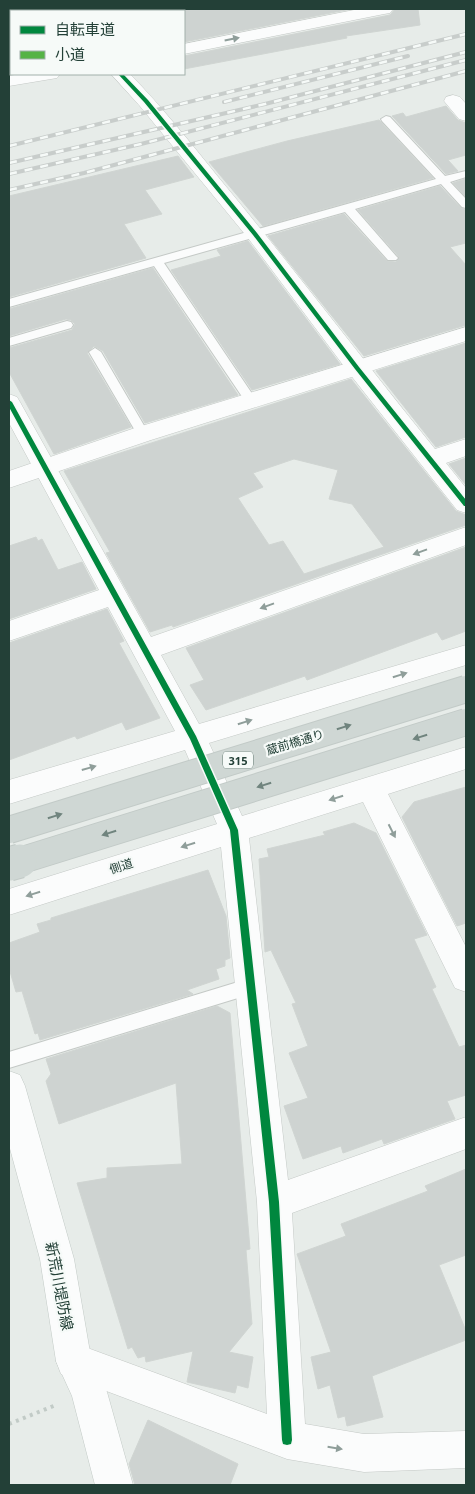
<svg xmlns="http://www.w3.org/2000/svg" width="475" height="1494" font-family="'Noto Sans','Noto Sans JP',sans-serif">
<style>
.building{fill:#ced3d1;stroke:#d0d5d2;fill-rule:evenodd}
.lines{fill:none;stroke-linecap:round;stroke-linejoin:round}
.service-casing{stroke:#c4c9c6;stroke-width:2}
.minor-casing{stroke:#c4c9c6;stroke-width:1}
.tertiary-casing{stroke:#c4c9c6;stroke-width:1}
.secondary-casing{stroke:#c2cac6;stroke-width:1}
.path{stroke:#c2cbc7;stroke-width:4;stroke-dasharray:3 4.5;stroke-linecap:butt}
.service{fill:#fbfcfc;fill-rule:evenodd}
.minor{fill:#fbfcfc;fill-rule:evenodd}
.tertiary{fill:#fbfcfc;fill-rule:evenodd}
.secondary{fill:#fbfcfc;fill-rule:evenodd}
.rail-casing{stroke:#c8cdcb;stroke-width:4}
.rail{stroke:#f6faf8;stroke-width:2.5;stroke-dasharray:8;stroke-linecap:butt}
.primary-bridge-far1-casing{stroke:#c2cac7;stroke-width:28;stroke-linecap:butt}
.primary-bridge-casing{stroke:#c2cac7;stroke-width:35;stroke-linecap:butt}
.primary-bridge-far1{stroke:#cfd7d4;stroke-width:26}
.primary-bridge{stroke:#cfd7d4;stroke-width:33}
.quiet{stroke:#55b346;stroke-width:4.5;stroke-dasharray:9 4.5;stroke-linecap:butt}
.cycleway-casing{stroke:#f6faf8;stroke-width:3}
.cycleway{fill:#00873e;fill-rule:evenodd}
.oneway{fill:#8f9e9a}
.oneway2{fill:#70847e}
.labels{text-anchor:middle;dominant-baseline:central;stroke-width:4.5;stroke-linejoin:round;paint-order:stroke}
.shield{fill:#f6faf8;stroke:#627871;stroke-width:1}
.shield-label{font-size:11px;font-weight:bold;fill:#234037}
.street-label{font-size:12px;fill:#234037;stroke:#f6faf8}
.near-street-label{font-size:15px;fill:#234037;stroke:#f6faf8}
</style>
<rect width="100%" height="100%" fill="#e7ece9"/>
<path class="building" d="M184,9H351L184,42Z
M395,9H418L420,25L346,36L347,38L184,69V56L390,15Z
M446,106L458,120L466,123V155L448,160L458,171L446,174L392,116L403,113L406,117Z
M379,120L433,178L263,226L209,162L287,141Z
M178,156L194,177L145,190L162,214L124,224L146,258L9,297V196Z
M465,179L466,180V197L453,183Z
M440,186L461,208L466,210V243L450,247L466,265V325L364,356L268,236L344,214L387,261L396,262L399,257L358,210Z
M248,241L340,364L252,390L171,270L221,256L217,250Z
M153,268L238,395L145,423L103,351L94,346L87,353L131,427L54,454L9,372V348L72,330L75,324L71,320L66,319L9,336V309Z
M466,343V437L436,447L376,371Z
M351,379L456,511L466,515V525L173,627L172,625L150,632L106,553L110,552L64,471ZM294,459L338,470L329,499L352,504L384,547L304,574L283,541L269,545L238,498L263,487L253,473Z
M466,458V485L449,464Z
M36,537L38,541L42,539L58,570L82,562L96,589L9,619V546Z
M466,547V631L442,640L437,632L307,680L305,676L206,710L190,685L204,680L186,648Z
M107,609L124,641L119,643L160,718L126,730L122,722L77,739L75,736L9,760V643Z
M466,787V923L457,926L402,817L414,802Z
M354,823L376,833L427,935L414,939L436,987L432,989L459,1047L466,1045V1095L447,1101L455,1119L384,1144L382,1139L343,1153L341,1146L303,1159L284,1106L308,1098L289,1053L308,1046L292,1004L296,1003L271,950L265,952L259,859L269,857L267,849L325,835L323,832Z
M208,870L226,916L230,958L225,960V966L216,969L219,979L187,990L193,994L40,1040L38,1033L35,1034L22,991L16,992L9,968V943L40,932L37,924L51,920V918Z
M217,1006L230,1013L250,1249L246,1250L252,1324L229,1352L253,1357L248,1388L237,1385L235,1393L187,1382L193,1351L146,1362L145,1356L138,1358L132,1347L128,1349L77,1183L107,1178V1168L182,1164L176,1083L59,1124L46,1081L51,1074L46,1059Z
M466,1169V1255L439,1265L466,1331V1340L372,1376L383,1417L347,1426L345,1416L338,1418L330,1385L318,1389L311,1357L331,1352L297,1254L346,1236L341,1224L428,1191L425,1186Z
M148,1420L238,1464L230,1485H135L129,1464Z"/>
<g class="lines">
<defs>
<path id="service" d="M386,116L390,117L445,176L466,171V177L450,182L466,199V208L462,207L441,184L355,209L396,256L398,258L396,260H388L345,212L164,263L255,398L257,401L255,404H247L154,266L9,307V299L436,179L382,121L381,119Z
M67,321L71,322L73,325L71,328L9,346V338Z
M95,348L101,352L149,434L147,437H139L137,434L89,352Z
M251,978L257,981L259,986L257,991L251,994L9,1068V1052Z"/>
<path id="minor" d="M9,9H23L25,11H11V15L9,14Z
M103,9H124L122,11H101Z
M359,9H393L390,13L384,14L184,54V44Z
M20,74H60L57,78L9,86V76Z
M111,74H130C162,107 190,142 219,178C293,267 362,359 435,449L466,439V456L446,463L466,488V513L457,510L349,373L248,238L139,105Z
M453,95L460,97L466,104V121L459,119L444,101L446,97Z
M9,394L17,397L20,402L151,637L466,527V545L161,655L199,724L466,645V665L209,743L242,816L466,747V769L388,794L466,947V992L455,988L363,802L249,838L288,1180L466,1117V1149L292,1213L305,1424L364,1434L466,1431V1468L364,1472L287,1459L61,1374L56,1361L61,1348L74,1343L267,1414L257,1202L221,847L9,915V889L217,824L185,750L9,804V780L175,731L108,607L9,641V621L99,590L9,423Z"/>
<path id="tertiary" d="M466,327V341L151,440L9,488V471L135,428Z"/>
<path id="secondary" d="M9,1071L20,1075L25,1086L74,1259L91,1358L107,1392L133,1485H95L72,1396L56,1361L40,1259L9,1145Z"/>
</defs>
<use href="#service" class="service-casing"/>
<use href="#minor" class="minor-casing"/>
<use href="#tertiary" class="tertiary-casing"/>
<use href="#secondary" class="secondary-casing"/>
<path class="path" d="M9,1424L56,1405"/>
<use href="#service" class="service"/>
<use href="#minor" class="minor"/>
<use href="#tertiary" class="tertiary"/>
<use href="#secondary" class="secondary"/>
<defs>
<path id="rail" d="M224,102L408,56
M9,146L466,34
M9,163L265,104L466,52
M9,174L141,144L466,60
M9,190L84,173L466,71"/>
</defs>
<use href="#rail" class="rail-casing"/>
<use href="#rail" class="rail"/>
<defs>
<path id="primary-bridge-far1" d="M9,830L466,689
M16,862L466,722"/>
<path id="primary-bridge" d="M9,864L20,861"/>
</defs>
<use href="#primary-bridge-far1" class="primary-bridge-far1-casing"/>
<use href="#primary-bridge" class="primary-bridge-casing"/>
<use href="#primary-bridge-far1" class="primary-bridge-far1"/>
<use href="#primary-bridge" class="primary-bridge"/>
<path class="quiet" d="M17,11L22,9"/>
<defs>
<path id="cycleway" d="M118,74H123L148,100L257,233L359,367L466,500V506H464L355,369L253,235L144,102Z
M9,400L12,402L196,736L238,830L279,1202L292,1440L291,1444L287,1445L283,1444L282,1440L269,1202L230,830L190,739L9,407Z"/>
</defs>
<use href="#cycleway" class="cycleway-casing"/>
<use href="#cycleway" class="cycleway"/>
</g>
<defs><path id="oneway-solid" d="M-6-.8H1V-3.2L6.5 0L1 3.2V.8H-6Z" transform="scale(1.25)"/></defs>
<g class="oneway">
<use href="#oneway-solid" transform="translate(232 39) rotate(-11)"/>
<use href="#oneway-solid" transform="translate(420 552) rotate(160)"/>
<use href="#oneway-solid" transform="translate(267 606) rotate(160)"/>
<use href="#oneway-solid" transform="translate(400 675) rotate(-17)"/>
<use href="#oneway-solid" transform="translate(245 722) rotate(-17)"/>
<use href="#oneway-solid" transform="translate(89 768) rotate(-16)"/>
<use href="#oneway-solid" transform="translate(336 798) rotate(162)"/>
<use href="#oneway-solid" transform="translate(392 831) rotate(63)"/>
<use href="#oneway-solid" transform="translate(188 845) rotate(162)"/>
<use href="#oneway-solid" transform="translate(33 894) rotate(162)"/>
<use href="#oneway-solid" transform="translate(335 1448) rotate(9)"/>
</g>
<g class="oneway2">
<use href="#oneway-solid" transform="translate(344 727) rotate(-17)"/>
<use href="#oneway-solid" transform="translate(420 737) rotate(163)"/>
<use href="#oneway-solid" transform="translate(264 785) rotate(163)"/>
<use href="#oneway-solid" transform="translate(55 816) rotate(-17)"/>
<use href="#oneway-solid" transform="translate(109 833) rotate(163)"/>
</g>
<g class="labels">
<rect class="shield" x="223" y="751.5" width="30" height="17" rx="4"/>
<g class="shield-label">
<text x="238" y="760">315</text>
</g>
<g class="street-label">
<text transform="translate(295 742) rotate(-17)">蔵前橋通り</text>
<text transform="translate(121 866) rotate(-18)">側道</text>
</g>
<g class="near-street-label">
<text transform="translate(60 1286) rotate(79)">新荒川堤防線</text>
</g>
</g>
<rect width="475" height="1494" fill="none" stroke="#234037" stroke-width="20"/>
<rect x="10" y="10" width="175" height="65" fill="#f6faf8" stroke="#a2b0ab"/>
<rect x="20" y="26" width="25" height="8" fill="#00873e" stroke="#a2b0ab"/>
<text x="55" y="35" font-size="15" fill="#234037">自転車道</text>
<rect x="20" y="51" width="25" height="8" fill="#55b346" stroke="#a2b0ab"/>
<text x="55" y="60" font-size="15" fill="#234037">小道</text>
</svg>
